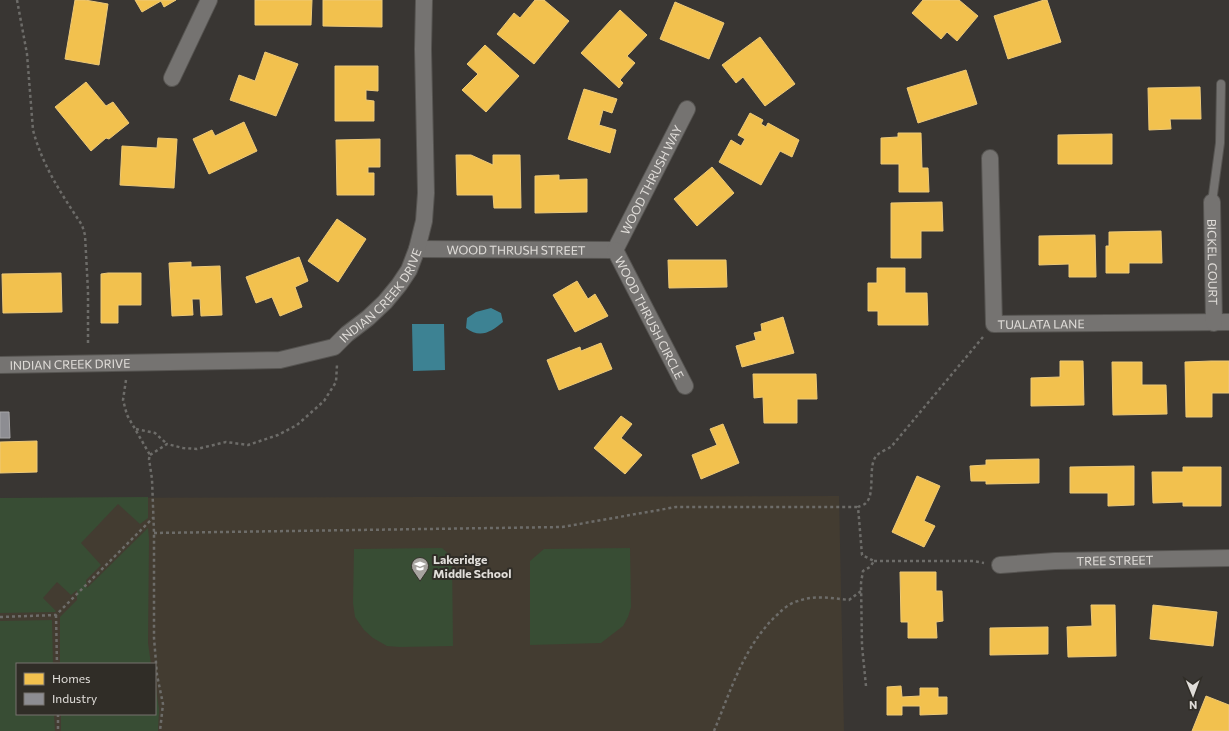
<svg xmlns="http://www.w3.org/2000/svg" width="1229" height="731" font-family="Commissioner,sans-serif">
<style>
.built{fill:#433c31;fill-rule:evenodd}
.green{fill:#384d34}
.water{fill:#3d8293}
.homes{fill:#f2c14e;stroke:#edc978}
.industry{fill:#8d8d92;stroke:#a6a5a7}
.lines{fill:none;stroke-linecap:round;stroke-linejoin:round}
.lane-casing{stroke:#565451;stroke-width:10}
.street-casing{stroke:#565451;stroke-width:18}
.path{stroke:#6d6c69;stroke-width:2.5;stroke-dasharray:3 3;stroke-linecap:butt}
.lane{stroke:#757371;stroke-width:8}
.street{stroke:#757371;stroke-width:16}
.labels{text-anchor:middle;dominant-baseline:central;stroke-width:4;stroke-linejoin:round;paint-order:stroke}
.street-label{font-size:12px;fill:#e0ddd9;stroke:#302d27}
.poi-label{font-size:12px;font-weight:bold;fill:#e0ddd9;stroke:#302d27;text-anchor:start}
</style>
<rect width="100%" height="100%" fill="#393633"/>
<path class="built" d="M839,496L844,731H0V498ZM17,664H155V714H17Z"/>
<path class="green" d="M148,497V518L140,524L118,504L81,543L101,565L86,580L87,588L148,528L149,539L148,643L151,664H60V617L77,600V590L71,595L57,582L43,598L56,611L55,612L0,613V498Z
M442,548L452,557L453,646L400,647L387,646L373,638L364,630L355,617L353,603L354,549Z
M630,548L631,607L628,617L623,626L601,643L530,645V561L544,549Z
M52,620L53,664H17V714H54L55,731H0V621Z
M155,682L159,709L158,731H61V714H155Z"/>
<path class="water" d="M491,308L501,313L503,322C491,332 480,339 466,328L467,318L476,312Z
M412,324H444L445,370L413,371Z"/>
<path class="homes" d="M75,0H85L108,4L99,65L65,59Z
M135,0H176L164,7L161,1L142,12Z
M255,0H312L311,25H255Z
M323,0H382V27L323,26Z
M535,0H544L569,21L534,64L497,34L514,13L520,18Z
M923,0H959L978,16L957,41L947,32L941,39L912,13Z
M1044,0H1047L1061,42L1008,59L994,16Z
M675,2L724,23L709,59L660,39Z
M620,10L647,35L627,56L635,63L620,80L623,83L619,88L581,53Z
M760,37L795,84L765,106L743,77L736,83L722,65Z
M485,45L519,76L486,112L462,90L478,74L467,64Z
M265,52L298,64L276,116L230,100L239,75L255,81Z
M335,66H378V91L366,90V100L374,101V121H335Z
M966,70L977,104L918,123L907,88Z
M86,82L106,106L113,102L129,123L109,139L106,138L91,151L55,107Z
M1200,87L1201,119H1170L1171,129L1149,130L1148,88Z
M584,89L617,99L612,113L603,110L599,125L616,130L610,153L568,139Z
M750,113L763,120L761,124L766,127L768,123L799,140L792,157L780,151L761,185L719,162L731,140L741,146L745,139L738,135Z
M244,122L257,151L209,174L193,139L212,130L215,136Z
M898,133H921L922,168H928L929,192H899V164H881V138L898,137Z
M1112,134V164H1058V135Z
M158,138L177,139L174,188L120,185L122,146L157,148Z
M380,139V167H368V173H374V195H337L336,140Z
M456,155H471L493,165V155H520L521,208H494L493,195H457Z
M712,167L734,193L697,226L674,199Z
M559,175V180L587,179V212L535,213V176Z
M942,202L943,231H921V258H891V203Z
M337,219L366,239L338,282L308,261Z
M1161,231L1162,263H1129V273H1106V246H1109V232Z
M1095,235L1096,277H1069V264L1039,265V236Z
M299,257L308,281L295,287L302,307L280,316L272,297L256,303L246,277Z
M668,260H726L727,287L669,288Z
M191,262V267L220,266L222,315L201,316L200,299H192L193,315L172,316L169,263Z
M877,268H905V293H927L928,325H878V311H868V283H877Z
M61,273L62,312L3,313L2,274Z
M108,273H141V305H118V323H101V274Z
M577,281L588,299L595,294L608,316L575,332L553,295Z
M783,317L794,353L742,367L736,346L756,340L754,333L762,331L761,324Z
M601,343L612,369L559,390L547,360L580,347L581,351Z
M1060,361H1083L1084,405L1031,406V378L1060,377Z
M1211,361H1229V393H1212V417H1186L1185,362Z
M1112,362H1142V385H1166L1167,414L1113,415Z
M753,374H816L817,399H797V423H764L763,397L754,398Z
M621,416L632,424L621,438L642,455L625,474L594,448Z
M723,424L739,463L701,479L692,455L717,445L710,429Z
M37,441V472L0,473V442Z
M1039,459V483L986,484V481H971L970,466L986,465V460Z
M1134,466V505L1108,506V493H1070V467Z
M1183,467H1221V506H1183V502L1153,503L1152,472H1183Z
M917,476L940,486L924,521L935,526L924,547L892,532Z
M900,572H936V591H942L943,621L936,622L937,638H908V622H901Z
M1091,605H1115L1116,656L1068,657L1067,627L1092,626Z
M1153,605L1217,612L1213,646L1150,639Z
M1048,627V654L990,655V628Z
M901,686L902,697L920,696V688H938V697H947V714L920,715V706H902V715H887V687Z
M1206,696L1229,705V731H1192Z"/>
<path class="industry" d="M0,412H9L10,438H0Z"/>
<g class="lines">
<defs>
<path id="lane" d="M1212,202L1220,143L1221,84"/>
<g id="street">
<path d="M172,78L209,0"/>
<path id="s1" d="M990,158L994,324L1229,322"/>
<path id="s2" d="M1212,202L1214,323"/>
<path id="s3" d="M417,249L615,250"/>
<path id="s4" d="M615,250L687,109"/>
<path id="s5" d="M615,250L685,386"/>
<path id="s6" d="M0,365L280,360L334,347L347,334L368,318L385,302L399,285L409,270L417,249L424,221L426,193L423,49L424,0"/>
<path id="s7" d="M1000,565L1055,561L1229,558"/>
</g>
</defs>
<use href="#lane" class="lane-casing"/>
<use href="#street" class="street-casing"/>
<path class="path" d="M17,0L27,54L33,130C42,165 62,195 82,225L85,235L88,291V345
M126,380L123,400L127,415L150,455L149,459L152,479L154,533V638L157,675L163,704L160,731
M136,429L155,433L167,444
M150,455L167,444L183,448L197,449L226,442L248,445L278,435L297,425L324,401L336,382L337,365
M154,533L562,527L676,507H858
M874,561H973L984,563
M56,615L57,664
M0,617L56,615L153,518
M866,686L862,646L861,583L863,571L870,567L874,561L862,555L858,507C860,506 864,505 866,503C876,493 867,465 877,455C881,452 887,449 891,447L983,337
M58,714V731
M714,731C731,690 744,645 778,614C783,609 790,603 798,601C814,595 832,598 849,600L861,591"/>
<use href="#lane" class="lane"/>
<use href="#street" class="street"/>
</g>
<defs>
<symbol id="school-pin" viewBox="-11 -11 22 30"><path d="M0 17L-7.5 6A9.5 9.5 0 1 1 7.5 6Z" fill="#a6a39f" stroke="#302d27"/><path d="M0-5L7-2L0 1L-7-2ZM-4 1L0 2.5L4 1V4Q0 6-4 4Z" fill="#fff"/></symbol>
</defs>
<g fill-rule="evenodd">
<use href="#school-pin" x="410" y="556" width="20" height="27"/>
</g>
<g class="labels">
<g class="street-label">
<text stroke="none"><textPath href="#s4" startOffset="79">WOOD THRUSH WAY</textPath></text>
<text stroke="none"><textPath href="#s3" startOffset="99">WOOD THRUSH STREET</textPath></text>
<text stroke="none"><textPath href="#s2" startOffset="60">BICKEL COURT</textPath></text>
<text stroke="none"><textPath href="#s6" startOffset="406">INDIAN CREEK DRIVE</textPath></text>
<text stroke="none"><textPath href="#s5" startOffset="76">WOOD THRUSH CIRCLE</textPath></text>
<text stroke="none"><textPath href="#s1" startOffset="213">TUALATA LANE</textPath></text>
<text stroke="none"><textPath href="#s6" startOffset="70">INDIAN CREEK DRIVE</textPath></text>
<text stroke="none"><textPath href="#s7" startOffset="115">TREE STREET</textPath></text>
</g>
<g class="poi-label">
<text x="433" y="559">Lakeridge<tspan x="433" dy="14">Middle School</tspan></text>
</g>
</g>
<rect x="16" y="663" width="140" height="52" fill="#302d27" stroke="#76736e"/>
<rect x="24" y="673" width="20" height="12" fill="#f2c14e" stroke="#76736e"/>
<text x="52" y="683" font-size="12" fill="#e0ddd9">Homes</text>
<rect x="24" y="693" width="20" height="12" fill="#8d8d92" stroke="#76736e"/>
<text x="52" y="703" font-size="12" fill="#e0ddd9">Industry</text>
<g transform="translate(1193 695) rotate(179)" stroke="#302d27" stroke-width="3" paint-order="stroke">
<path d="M0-3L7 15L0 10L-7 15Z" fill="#e0ddd9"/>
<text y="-6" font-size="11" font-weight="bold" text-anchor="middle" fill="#e0ddd9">N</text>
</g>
</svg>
